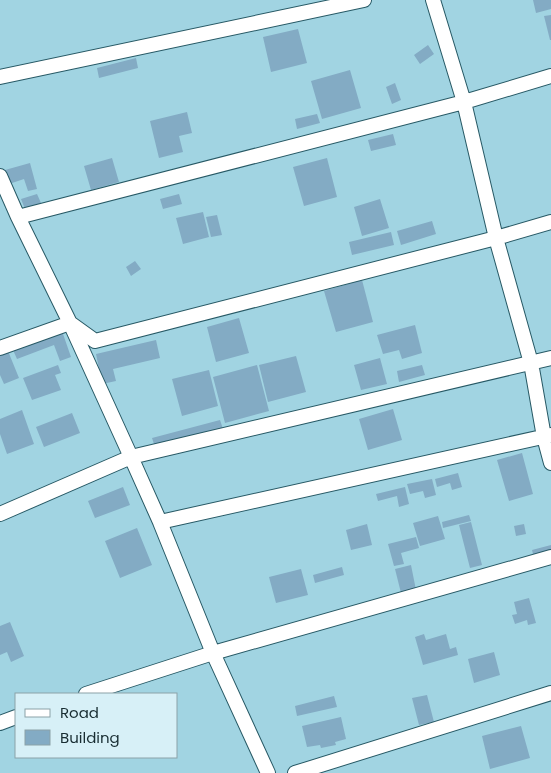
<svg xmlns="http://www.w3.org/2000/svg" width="551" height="773" font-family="Poppins,sans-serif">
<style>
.building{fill:#83abc4}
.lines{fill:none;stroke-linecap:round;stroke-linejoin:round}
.minor-casing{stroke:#275965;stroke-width:16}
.minor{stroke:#fff;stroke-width:14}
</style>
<rect width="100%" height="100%" fill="#a1d4e2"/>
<path class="building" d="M533,0H551V9L536,13Z
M551,15V40H550L544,16Z
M298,29L307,63L271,72L263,37Z
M428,45L434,54L420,64L414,55Z
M136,58L138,68L99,78L97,68Z
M350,70L361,108L322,119L311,81Z
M395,83L401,100L392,104L386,87Z
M187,112L192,133L179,136L183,152L159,158L150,121Z
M317,114L320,123L297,129L295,119Z
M393,134L396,145L371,151L368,140Z
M112,158L119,182L91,190L84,166Z
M327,158L337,197L304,206L293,167Z
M30,163L37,189L28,191L24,179L9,184L5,170Z
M37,194L41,203L25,209L21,199Z
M179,194L182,204L163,209L160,199Z
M380,199L389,228L362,236L354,207Z
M203,212L209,237L183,244L176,218Z
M217,215L222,235L211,237L206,217Z
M432,221L436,234L401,245L397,231Z
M391,232L394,245L352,255L349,242Z
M135,261L141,269L131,276L126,267Z
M362,280L373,322L336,332L324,291Z
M239,318L249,353L216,362L207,327Z
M415,325L422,353L402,359L399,350L383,354L377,335Z
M62,331L71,357L60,361L54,345L17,359L13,350Z
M156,340L160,358L113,369L116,381L102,384L96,354Z
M8,351L19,378L4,384L0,375V354Z
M296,356L306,392L268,402L259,365Z
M380,358L387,384L361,390L354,365Z
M58,365L61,373L55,375L61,390L32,400L23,378Z
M257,365L269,411L225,423L213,377Z
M422,365L425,375L399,382L397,371Z
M209,370L218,406L182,416L172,379Z
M393,409L402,440L368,450L359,419Z
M22,410L34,444L7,454L0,434V419Z
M72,413L80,433L44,447L36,427Z
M220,420L223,429L155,447L152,438Z
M522,453L533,494L509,501L497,460Z
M458,473L462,487L452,490L450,483L437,487L435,479Z
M432,479L436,495L425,498L423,491L410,494L407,484Z
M123,487L130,505L95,518L88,501Z
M405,487L409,504L399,507L397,496L378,501L376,494Z
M469,515L471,521L443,528L442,522Z
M438,516L445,539L420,546L413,523Z
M471,522L482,565L470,568L459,525Z
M367,524L372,545L351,550L346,530Z
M524,524L526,534L516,536L514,526Z
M137,528L152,565L120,578L105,541Z
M416,537L419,548L401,553L404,564L394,566L388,544Z
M551,545V554L534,558L532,550Z
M411,565L416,590L401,593L395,569Z
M342,567L344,575L315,583L313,575Z
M301,569L308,595L276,603L269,577Z
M529,598L536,623L528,625L527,620L515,624L512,615L517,614L514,602Z
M10,622L24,656L11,662L7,652L0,655V626Z
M424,634L426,640L446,634L450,649L456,647L458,655L423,665L415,637Z
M494,652L500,675L474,683L468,659Z
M427,695L434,722L419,725L412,698Z
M334,696L337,707L297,716L295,706Z
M341,717L346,739L335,742L336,745L321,748L320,745L307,747L302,726Z
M521,726L530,758L490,769L482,736Z"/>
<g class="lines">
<defs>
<path id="minor" d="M433,0L464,102L496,238L531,363L544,437L551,463
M0,77L364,0
M0,176L18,217L70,323L131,457L160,522L213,653L268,773
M18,217L464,102L551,76
M0,348L70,323L95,341L496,238L551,222
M0,514L131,457L551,358
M160,522L551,435
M86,694L213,653L551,557
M0,723L16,717
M295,773L551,693"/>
</defs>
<use href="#minor" class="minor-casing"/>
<use href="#minor" class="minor"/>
</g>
<rect x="15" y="693" width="162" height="65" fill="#d7f0f7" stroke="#8ba2a8"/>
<rect x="25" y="709" width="25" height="8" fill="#ffffff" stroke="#8ba2a8"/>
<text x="60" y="718" font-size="15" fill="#182d32">Road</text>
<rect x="25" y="730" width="25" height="15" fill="#83abc4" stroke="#8ba2a8"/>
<text x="60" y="743" font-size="15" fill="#182d32">Building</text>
</svg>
